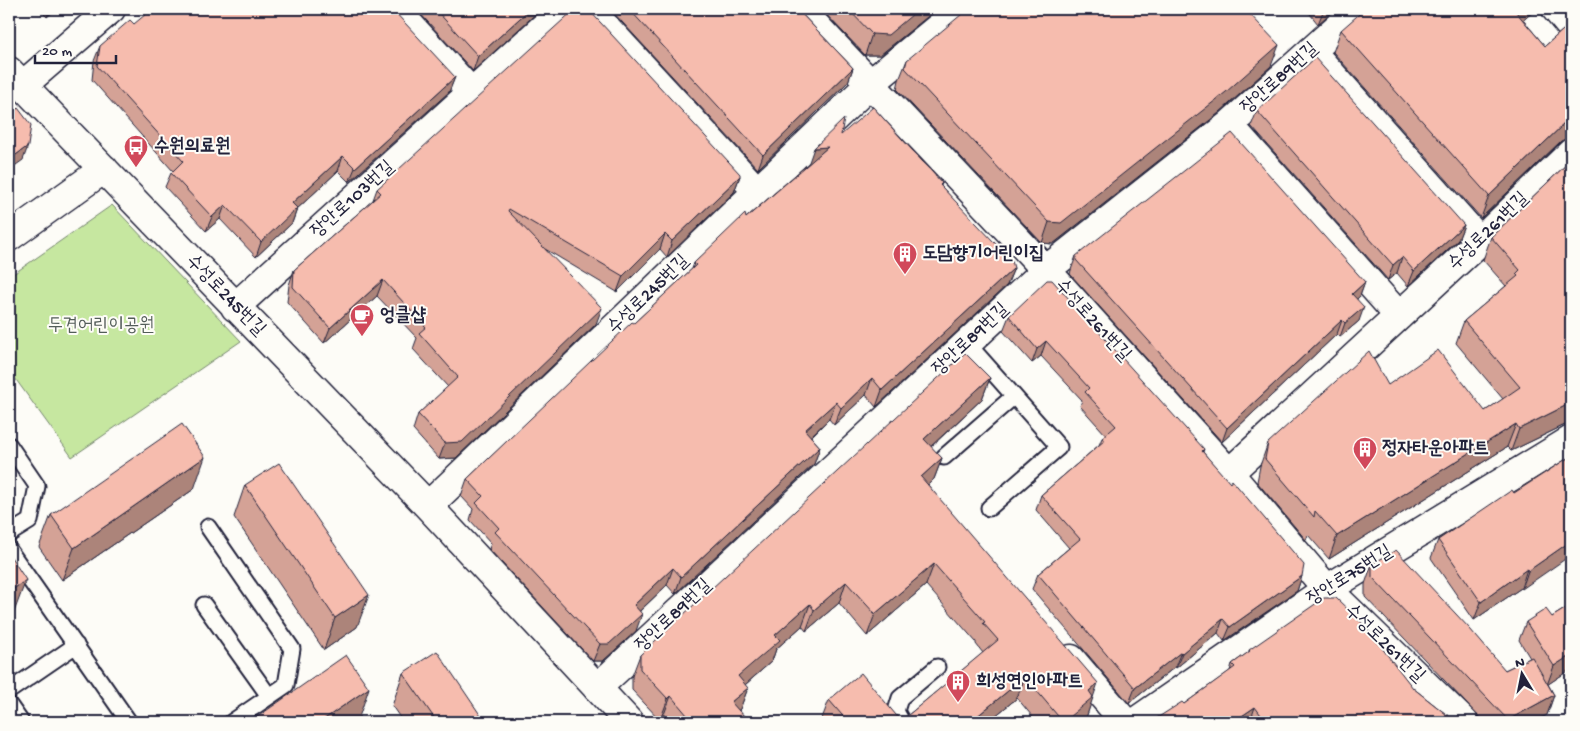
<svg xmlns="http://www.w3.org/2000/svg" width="1580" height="731" font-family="'Gochi Hand','Poor Story',sans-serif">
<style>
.green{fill:#c6e7a0;stroke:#74846e}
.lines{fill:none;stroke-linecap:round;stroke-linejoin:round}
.service-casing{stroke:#22223b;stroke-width:19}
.minor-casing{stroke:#22223b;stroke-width:31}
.service{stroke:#fdfcf7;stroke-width:15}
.minor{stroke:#fdfcf7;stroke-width:28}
.wall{fill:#d4a296;stroke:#22223b}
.shaded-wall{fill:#ac847a;stroke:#22223b}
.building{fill:#f6bcae;stroke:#22223b}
.labels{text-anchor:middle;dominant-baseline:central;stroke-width:4;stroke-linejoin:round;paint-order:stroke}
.street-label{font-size:19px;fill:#22223b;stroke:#fdfcf7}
.poi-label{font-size:19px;font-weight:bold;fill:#22223b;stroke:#fdfcf7;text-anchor:start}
.park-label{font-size:19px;fill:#535d59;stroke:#fdfcf7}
</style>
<rect width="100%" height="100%" fill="#fdfcf7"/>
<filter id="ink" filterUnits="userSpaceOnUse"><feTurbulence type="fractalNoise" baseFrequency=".02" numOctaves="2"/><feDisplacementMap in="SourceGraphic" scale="10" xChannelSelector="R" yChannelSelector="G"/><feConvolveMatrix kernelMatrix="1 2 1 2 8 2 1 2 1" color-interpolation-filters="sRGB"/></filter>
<g filter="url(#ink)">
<path class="green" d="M112,205L241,341L72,457L9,370V277Z"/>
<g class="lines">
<defs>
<path id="service" d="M967,343L1059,447L989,508
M9,445L37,486L30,521L9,534
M944,457L1014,396
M208,527L292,649L286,685L232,722
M9,550L129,722
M204,605L269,696
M9,691L76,645
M9,705L21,722
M902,722L896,711L900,698L937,667"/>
<path id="minor" d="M395,9L471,92
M589,9L757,191
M800,9L1046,270L1229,473L1327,589L1464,722
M1556,9L1571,27
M1311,51L1480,241
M9,71L428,506L629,722
M23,85L111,9
M1229,125L1399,316
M9,237L104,169
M235,307L564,9
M1229,473L1480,241L1571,153
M428,506L870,84L961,9
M1071,659L1125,722
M597,688L1046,270L1229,125L1358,9
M1135,722L1327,589L1571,440"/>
</defs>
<use href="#service" class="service-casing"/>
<use href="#minor" class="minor-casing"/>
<use href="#service" class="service"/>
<use href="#minor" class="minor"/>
</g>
<path class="wall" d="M39,9H56L47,17Z
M416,9H541L473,71Z
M610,9H797L853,68L848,82L758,169Z
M821,9H937L880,55H865Z
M1306,9H1335L1318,24Z
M1536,9L1523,20L1545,46L1571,23V138H1568L1561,141L1481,218L1333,52L1341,30Z
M134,24L455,77L449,92L349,182L338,171L297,209L292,223L256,257L220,219L206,231L165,187L171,173L173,171L92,80L94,61L100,46Z
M907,60L1271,66L1219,113L1053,244L1042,243L897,89L899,80Z
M1257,111L1464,225L1458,240L1408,286L1397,273L1388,280L1251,126Z
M841,135L942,183L941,186L1014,268L1007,285L876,407L866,395L834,425L829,419L811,437L820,447L814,464L675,594L667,585L640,611L636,631L603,661H593L489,549L491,543L470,520L473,509L461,496L467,479L692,269L694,263Z
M1571,160V422L1511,451L1507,447L1329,559L1308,535L1306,540L1257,482L1260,466L1268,443L1388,385L1485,411L1503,399L1456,343L1464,321L1506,286L1483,260L1491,237Z
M740,176L734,192L667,257L660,249L617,292L545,249L596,324L456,458L439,459L413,430L418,414L448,387L413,349L417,338L377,296L324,343L287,302L289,285L294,270L373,200L377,189Z
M1076,256L1365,282L1360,296L1357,299L1359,321L1340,337L1337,334L1222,442L1070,274L1071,270Z
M1009,316L1204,449L1203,452L1302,576L1297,591L1224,641L1218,633L1176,668L1175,667L1129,703L1032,589L1038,574L1069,548L1036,510L1041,495L1099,445L1102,438L1106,435L1080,406L1082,400L1041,356L1032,363L1003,331Z
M990,378L982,399L931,447L942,458L934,479L928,485L1093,696L1086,718L1081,722H1037L1017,698L988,722H822L821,721L829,700L901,721L983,653L976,644V642L926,585L867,636L839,603L806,631L802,626L776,649L772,661L745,685L748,688L740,709L739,710L749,722H667L663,717L660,720L632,690V676L640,655Z
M1571,456L1522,589L1521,588L1474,620L1431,558L1438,540Z
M245,485L357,627L324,650L234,517Z
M194,489L62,580L39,547L51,515Z
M1372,564L1505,670L1530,658L1519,640L1526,622L1552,617L1571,605V669L1548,684L1554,695L1547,715L1533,722H1484L1365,597V584Z
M1249,650L1413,688L1456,722H1155L1157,718L1184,704L1230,671L1232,664L1249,652Z
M403,673L485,722H403L392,706Z"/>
<path class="shaded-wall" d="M50,9H56L47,17Z
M530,9H541L473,71L478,56Z
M919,9H937L880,55H865L872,34Z
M1324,9H1335L1318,24Z
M1519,9H1536L1508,34L1516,12Z
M1279,45L1271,66L1219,113L1053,244L1042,243L1049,222Z
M853,68L848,82L758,169L763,155Z
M455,77L449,92L349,182L355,168Z
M1571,117V138H1568L1561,141L1481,218L1489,196L1569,119Z
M28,146L23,160L9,170V160Z
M828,147L808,165L814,148Z
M343,156L338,171L297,209L292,223L256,257L261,242L292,203Z
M740,176L734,192L667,257L672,241Z
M225,205L220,219L206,231L212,217Z
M1464,225L1458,240L1408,286L1414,271Z
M665,234L660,249L617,292L623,276Z
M1402,257L1397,273L1388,280L1393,265Z
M1014,268L1007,285L876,407L882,390Z
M383,280L377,296L324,343L330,328Z
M1365,282L1360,296L1347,308L1352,294Z
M1364,307L1359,321L1340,337L1345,323Z
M602,308L596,324L456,458L439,459L445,443Z
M1342,320L1337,334L1222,442L1227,428Z
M1046,341L1041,356L1032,363L1037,349Z
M872,378L866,395L834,425L841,408Z
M990,378L982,399L916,460L924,439Z
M836,402L829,419L799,447L805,430Z
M1571,403V422L1511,451L1519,429Z
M1516,424L1507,447L1329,559L1337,536Z
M820,447L814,464L675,594L681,577Z
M205,457L194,489L62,580L74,548Z
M942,458L934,479L913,499L921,477Z
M12,477L9,488V480Z
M1571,541V555L1522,589L1528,571Z
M934,564L926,585L867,636L875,614Z
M673,568L667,585L628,622L634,605Z
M1527,569L1521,588L1474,620L1481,602Z
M1302,576L1297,591L1224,641L1230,627Z
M26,580L14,612L9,616V592Z
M846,582L839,603L806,631L814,610Z
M369,595L357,627L324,650L335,618Z
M810,604L802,626L776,649L772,661L730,698L738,676L775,635Z
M642,614L636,631L603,661H593L600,644Z
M1223,619L1218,633L1176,668L1182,653Z
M1181,652L1175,667L1129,703L1135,688Z
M1571,655V669L1547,685L1554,666Z
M1025,677L1017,698L988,722H970Z
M1098,683L1086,718L1081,722H1064L1089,691Z
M369,688L358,720L355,722H320Z
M748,688L740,709L724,722L731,702Z
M1554,695L1547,715L1533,722H1507L1508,720Z
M671,696L663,717L660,720L668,699Z
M1255,707L1250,722H1233Z"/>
<path class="building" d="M152,9H392L455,77L355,168L343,156L292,203L297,208L261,242L225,205L212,217L171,173L183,161L97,66L100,46L130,20L134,24Z
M435,9H530L478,56Z
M575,9H588L740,174V176L672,241L665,234L623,276L509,209L508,211L602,308L462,442L445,443L418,414L458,377L419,333L426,327L383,280L330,328L293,287L294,270L381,193L377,189Z
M629,9H797L853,68L763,155Z
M848,9H919L888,35L872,34Z
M968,9H1245L1279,45L1226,92L1061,223L1049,222L905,68L907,60Z
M1365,9H1519L1516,12L1545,46L1571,23V117L1569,119L1489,196L1341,30Z
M1315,58L1464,225L1414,271L1402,257L1393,265L1257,111Z
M873,107L942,183L940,185L1012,261L1014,268L882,390L872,378L841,408L836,402L805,430L820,447L681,577L673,568L634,605L642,614L609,644H600L495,532L499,528L476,503L483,496L467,479L632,322L634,323L696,265L694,263L745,214L746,218L828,147L814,148L844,119L841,135Z
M18,108L31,125L28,146L9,160V115Z
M1232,133L1365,282L1352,294L1364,307L1345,323L1342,320L1227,428L1076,260V256Z
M1571,160V403L1519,429L1516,424L1337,536L1315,511L1314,517L1265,459L1268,443L1369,351L1388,385L1438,350L1485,411L1520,387L1464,321L1518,276L1516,274L1520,270L1491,237Z
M1047,280H1052L1204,449L1202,451L1230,483L1232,480L1304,565L1302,576L1230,627L1223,619L1182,653L1181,652L1135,688L1038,574L1080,539L1041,495L1105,440L1102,438L1116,426L1085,392L1089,388L1046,341L1037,349L1009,316Z
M965,353L990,378L924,439L942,458L921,477L1098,683L1089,691L1093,697L1063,722L1025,677L970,722H848L829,700L861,673L901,721L998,640L983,623L985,622L934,564L875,614L846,582L814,610L810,604L775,635L780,640L738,676L748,688L731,702L749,722H693L671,696L668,699L640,669V655Z
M182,424L205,457L74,548L51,515Z
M1571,456V541L1528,571L1527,569L1481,602L1438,540L1512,490L1514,493Z
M279,463L369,595L335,618L245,485Z
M9,472L12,477L9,480Z
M1396,550L1470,629L1505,670L1532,657L1554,695L1508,720L1372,577V564Z
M9,554L26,580L9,592Z
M1324,598H1336L1364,625L1413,688L1456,722H1266L1255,707L1233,722H1160L1157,718L1182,702L1184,704L1235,667L1232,664L1250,651L1249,650Z
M1571,605V655L1554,666L1526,622L1546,609L1552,617Z
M437,651L485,722H437L403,673Z
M346,655L369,688L320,722H250Z"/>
</g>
<defs>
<symbol id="bus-pin" viewBox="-11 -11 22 30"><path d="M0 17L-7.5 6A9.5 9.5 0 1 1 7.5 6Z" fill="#d1495b" stroke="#fdfcf7"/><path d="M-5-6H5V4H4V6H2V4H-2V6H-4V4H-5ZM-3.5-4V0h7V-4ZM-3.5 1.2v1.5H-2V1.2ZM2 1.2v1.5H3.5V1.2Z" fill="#fff"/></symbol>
<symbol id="building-pin" viewBox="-11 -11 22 30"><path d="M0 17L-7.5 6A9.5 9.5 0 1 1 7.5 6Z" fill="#d1495b" stroke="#fdfcf7"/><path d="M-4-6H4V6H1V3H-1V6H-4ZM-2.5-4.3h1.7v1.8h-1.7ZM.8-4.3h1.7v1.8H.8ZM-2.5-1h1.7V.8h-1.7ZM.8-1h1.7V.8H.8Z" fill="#fff"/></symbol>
<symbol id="cafe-pin" viewBox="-11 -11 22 30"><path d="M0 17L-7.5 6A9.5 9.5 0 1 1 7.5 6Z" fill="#d1495b" stroke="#fdfcf7"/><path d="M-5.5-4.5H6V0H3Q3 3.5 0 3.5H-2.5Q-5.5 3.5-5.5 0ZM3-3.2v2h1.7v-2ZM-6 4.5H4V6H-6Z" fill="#fff"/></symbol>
</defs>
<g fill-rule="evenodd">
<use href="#bus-pin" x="122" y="133" width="28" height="38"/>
<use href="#building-pin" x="891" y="240" width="28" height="38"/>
<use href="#cafe-pin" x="348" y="302" width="28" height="38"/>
<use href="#building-pin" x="1351" y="435" width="28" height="38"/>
<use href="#building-pin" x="944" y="668" width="28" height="38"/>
</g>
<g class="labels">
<g class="street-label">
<text transform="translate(1280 79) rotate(-42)">장안로89번길</text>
<text transform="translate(353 200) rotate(-42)">장안로103번길</text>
<text transform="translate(1489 232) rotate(-44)">수성로261번길</text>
<text transform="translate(649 295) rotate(-44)">수성로245번길</text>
<text transform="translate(225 296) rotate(46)">수성로245번길</text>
<text transform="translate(1092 321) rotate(48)">수성로261번길</text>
<text transform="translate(971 340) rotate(-43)">장안로89번길</text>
<text transform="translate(1350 576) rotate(-32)">장안로75번길</text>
<text transform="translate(674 616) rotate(-43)">장안로89번길</text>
<text transform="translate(1384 644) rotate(44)">수성로261번길</text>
</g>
<g class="poi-label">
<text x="154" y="147">수원의료원</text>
<text x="922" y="254">도담향기어린이집</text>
<text x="380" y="316">엉클샵</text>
<text x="1382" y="449">정자타운아파트</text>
<text x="976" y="682">희성연인아파트</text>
</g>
<g class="park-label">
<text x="101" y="326">두견어린이공원</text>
</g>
</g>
<rect width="1580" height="731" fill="none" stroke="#fdfcf7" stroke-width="30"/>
<rect x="15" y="15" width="1550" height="701" fill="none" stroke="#22223b" stroke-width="2" filter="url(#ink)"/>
<g transform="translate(1522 674) rotate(350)" stroke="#fdfcf7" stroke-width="4" paint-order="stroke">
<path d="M0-4L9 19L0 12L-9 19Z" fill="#22223b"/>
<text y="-8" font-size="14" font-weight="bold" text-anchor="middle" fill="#22223b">N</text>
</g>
<path d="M35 55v8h81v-8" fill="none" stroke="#22223b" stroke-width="2.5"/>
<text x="42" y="55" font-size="15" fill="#22223b" stroke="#fdfcf7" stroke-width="4" paint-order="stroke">20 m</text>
</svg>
